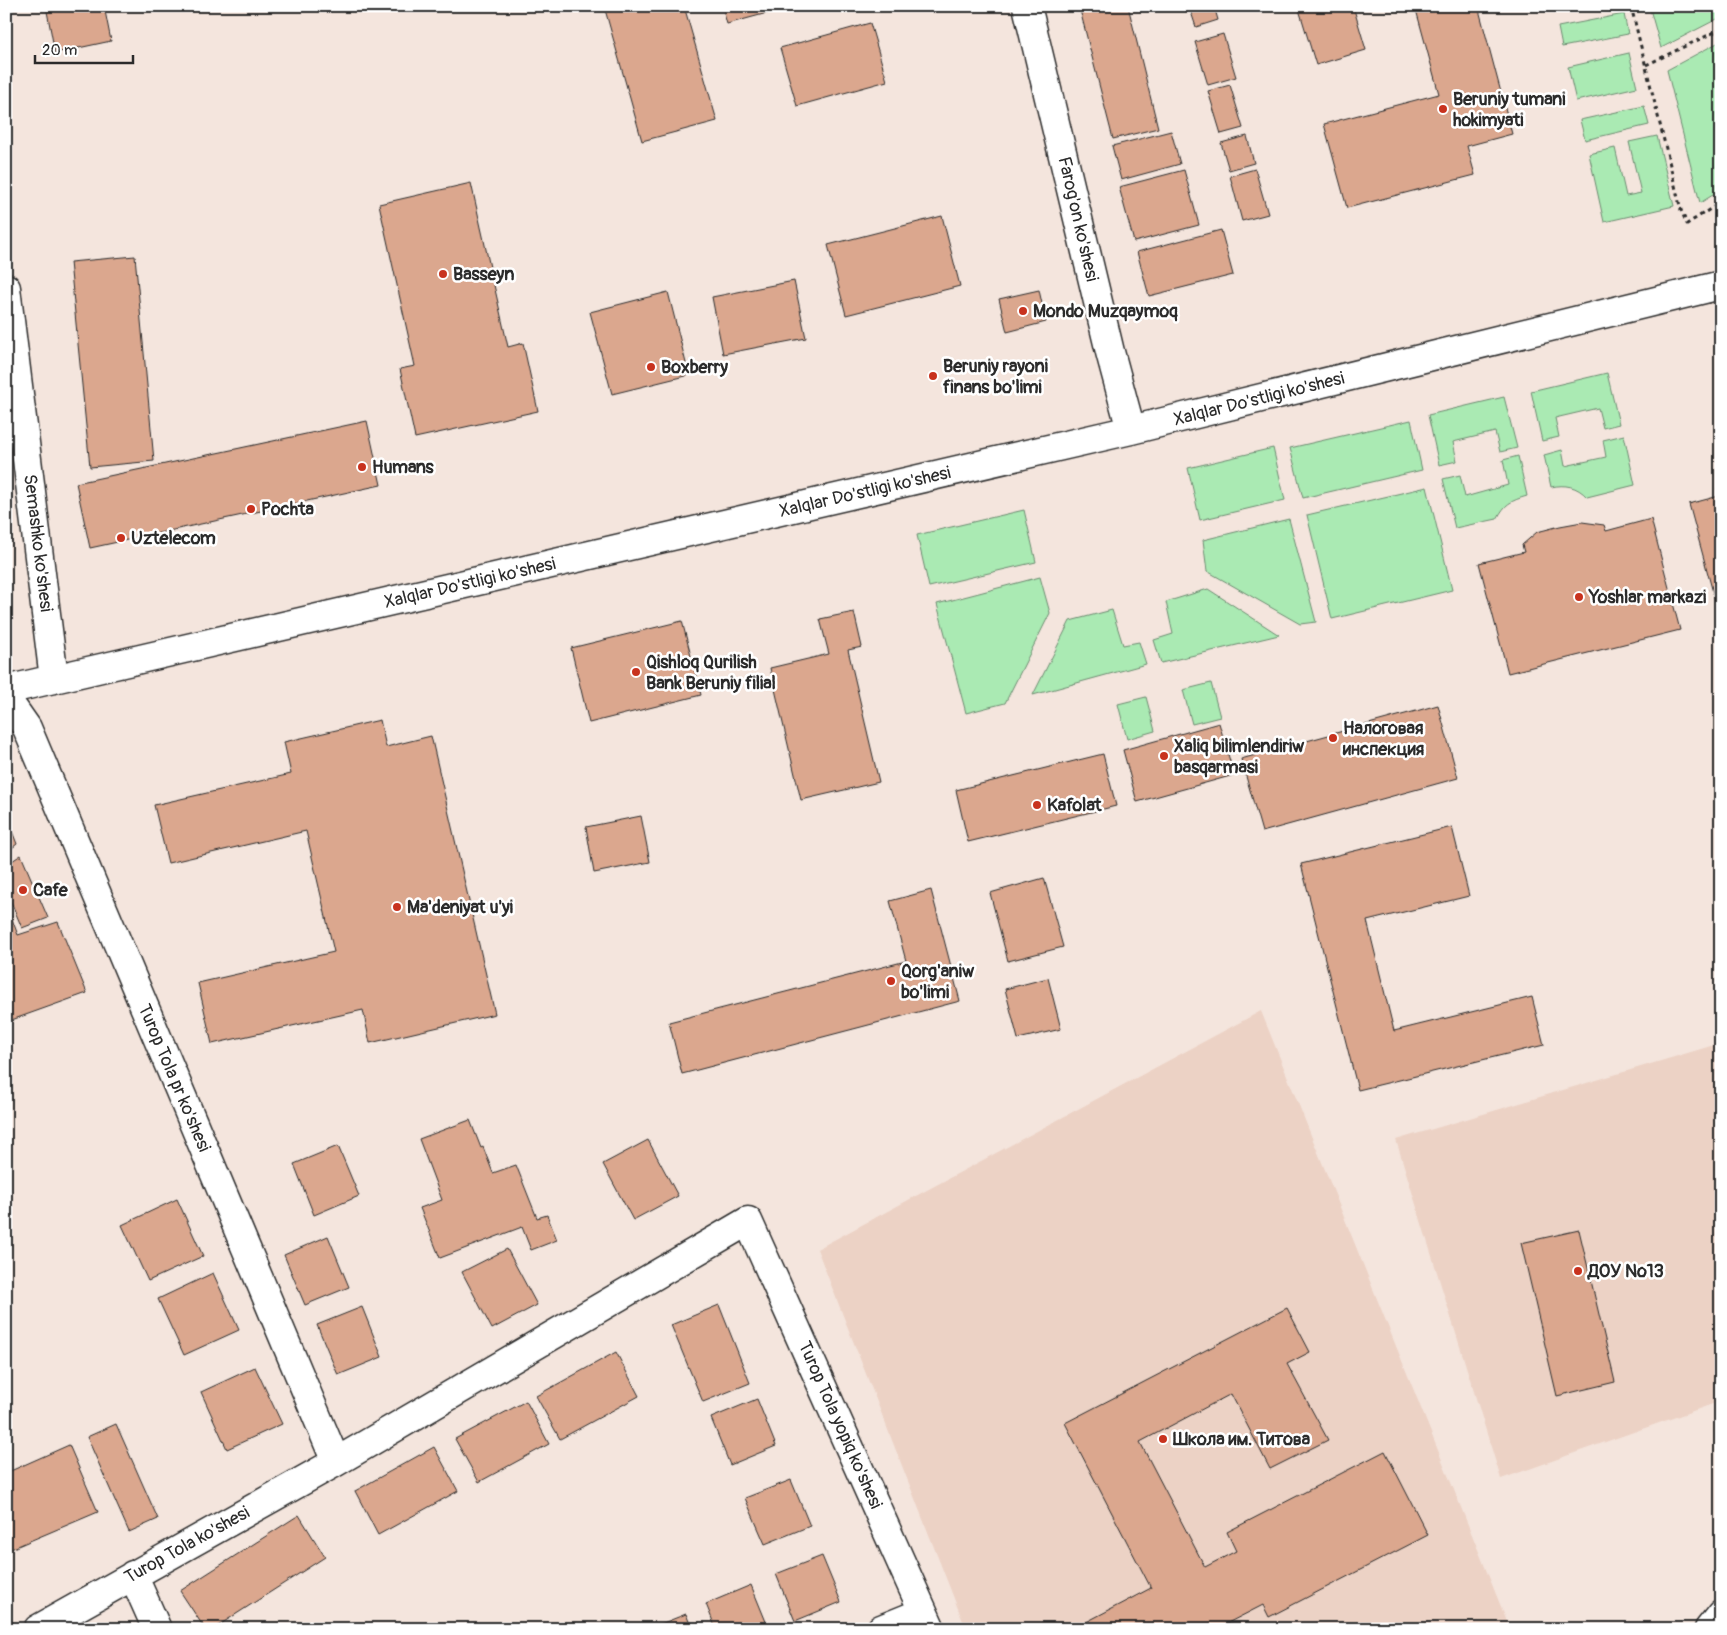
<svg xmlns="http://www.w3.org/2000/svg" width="1727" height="1635" font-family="Pangolin,sans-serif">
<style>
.built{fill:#ecd2c5}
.green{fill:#aaeab3;stroke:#6a8a6f}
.building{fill:#dba78e;stroke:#2b2b2b}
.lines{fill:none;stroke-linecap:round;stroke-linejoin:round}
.minor-casing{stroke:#2b2b2b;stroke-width:31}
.path{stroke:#2b2b2b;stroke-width:3;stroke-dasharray:4 4;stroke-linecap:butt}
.minor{stroke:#fff;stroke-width:28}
.poi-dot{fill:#c8321e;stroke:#fff;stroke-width:2}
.labels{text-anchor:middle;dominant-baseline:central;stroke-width:5;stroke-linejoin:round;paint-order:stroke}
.poi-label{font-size:18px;font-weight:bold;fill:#2b2b2b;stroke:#fff;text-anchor:start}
.street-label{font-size:18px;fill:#2b2b2b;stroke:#fff}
</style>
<rect width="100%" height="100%" fill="#f4e5dd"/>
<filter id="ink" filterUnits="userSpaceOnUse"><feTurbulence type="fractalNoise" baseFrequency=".02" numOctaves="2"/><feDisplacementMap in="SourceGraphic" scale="10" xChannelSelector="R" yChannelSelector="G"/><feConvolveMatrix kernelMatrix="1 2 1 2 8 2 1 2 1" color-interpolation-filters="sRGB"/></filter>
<g filter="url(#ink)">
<path class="built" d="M1261,1011L1510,1629H966L817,1249Z
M1721,1043V1401L1501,1479L1396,1140Z"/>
<path class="green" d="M1656,6H1721V17L1661,48L1650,9Z
M1624,14L1628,34L1562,47L1558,27Z
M1721,41V190L1700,203L1667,70Z
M1629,53L1637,87L1576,101L1568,67Z
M1644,106L1649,125L1585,140L1580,120Z
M1657,136L1674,206L1604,222L1589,154L1615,148L1626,196L1641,193L1629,142Z
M1607,373L1619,424L1603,428L1598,408L1555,418L1559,437L1542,441L1531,391Z
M1504,397L1517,448L1500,452L1495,432L1453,442L1457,461L1439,465L1428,415Z
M1411,420L1422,470L1303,498L1290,448Z
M1624,435L1635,485L1587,497C1577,486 1565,484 1551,487L1544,455L1562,450L1565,466L1606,457L1603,440Z
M1273,448L1285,500L1200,520L1188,468Z
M1518,456L1527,496C1510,501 1505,504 1497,519L1455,528L1443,479L1460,475L1465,497L1508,485L1503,460Z
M1427,487L1452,590L1332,619L1307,515Z
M1024,510L1036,562L929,587L917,535Z
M1289,519L1316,622L1300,624L1207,571L1203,540Z
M1040,577L1050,613L1005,703L966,713L937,604Z
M1208,589L1279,635L1161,663L1154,640L1173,634L1166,602Z
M1112,610L1123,645L1139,642L1146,664L1033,695L1070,621Z
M1211,683L1220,717L1192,724L1183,690Z
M1146,697L1155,731L1127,739L1118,704Z"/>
<path class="building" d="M46,6H104L111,41L55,53Z
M604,6H684L717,121L642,141Z
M722,6H793L727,24Z
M1079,6H1128L1158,128L1113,139Z
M1189,6H1214L1218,20L1196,27Z
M1298,6H1353L1366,50L1316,65Z
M1415,6H1478L1512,134L1467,146L1475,175L1347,208L1324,124L1439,94Z
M870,23L887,81L797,106L780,48Z
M1223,34L1236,77L1208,85L1195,42Z
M1230,85L1243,128L1221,134L1208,91Z
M1171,131L1180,164L1121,180L1112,146Z
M1247,136L1254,163L1229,170L1221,143Z
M1255,169L1268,214L1242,221L1230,176Z
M1184,170L1199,225L1134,242L1119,187Z
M471,183L508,347L523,343L538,411L415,438L400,369L415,366L379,204Z
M942,216L960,286L846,315L828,245Z
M1221,230L1233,275L1149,296L1137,252Z
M135,256L154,461L90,467L70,262Z
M794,281L806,338L723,354L712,297Z
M1039,290L1046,322L1007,332L999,299Z
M668,292L689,375L612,394L590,312Z
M367,421L381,485L90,548L76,483Z
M1721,487V598L1715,600L1689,504L1719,496L1717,488Z
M1651,519L1680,630L1508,673L1479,563L1524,552L1522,545L1537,532L1560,526L1582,522L1604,525L1606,531Z
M854,612L862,647L848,650L879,782L801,800L770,668L829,654L820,619Z
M682,621L701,695L589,723L571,648Z
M1438,705L1458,778L1262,832L1241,759Z
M380,720L386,747L431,736L495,1014L370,1043L363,1010L212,1044L198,983L334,952L306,831L168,863L154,805L291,774L284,742Z
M1219,723L1234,775L1137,802L1123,750Z
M1103,754L1116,806L968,842L956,790Z
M6,816L17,844L6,853Z
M641,816L650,862L594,873L586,827Z
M1452,827L1469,896L1367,921L1394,1031L1532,997L1544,1045L1358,1090L1301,864Z
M21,855L48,918L22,928L6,890V865Z
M1044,878L1063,947L1008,961L990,893Z
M931,890L960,1001L682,1074L669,1022L906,961L890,901Z
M7,906L18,935L58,922L87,993L6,1022Z
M1048,978L1061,1029L1018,1039L1005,989Z
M470,1120L481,1148L483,1147L493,1173L516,1165L537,1218L547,1215L557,1240L531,1250L522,1227L440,1258L420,1208L442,1200L419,1139Z
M648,1140L678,1196L633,1220L603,1164Z
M338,1146L359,1196L314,1215L294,1164Z
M177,1199L203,1256L148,1281L122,1225Z
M1579,1230L1615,1382L1557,1396L1521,1243Z
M328,1236L349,1287L305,1305L284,1255Z
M507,1249L537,1305L492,1329L462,1272Z
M213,1273L239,1330L184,1355L158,1299Z
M719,1305L750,1383L703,1402L671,1325Z
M362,1307L382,1357L338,1375L317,1325Z
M1287,1308L1310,1352L1287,1364L1328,1440L1270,1469L1231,1394L1140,1442L1205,1567L1236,1551L1227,1532L1385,1451L1428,1535L1269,1617L1263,1605L1216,1629H1073L1151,1588L1065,1423Z
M616,1352L639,1396L560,1439L536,1396Z
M255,1367L282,1424L227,1449L201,1392Z
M757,1399L776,1446L730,1465L711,1418Z
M526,1401L549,1444L479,1482L455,1439Z
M116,1424L158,1519L129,1532L87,1437Z
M69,1445L98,1512L6,1551V1473Z
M434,1447L458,1491L378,1535L355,1491Z
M791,1480L810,1526L765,1544L745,1498Z
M299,1515L325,1557L213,1629H205L180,1591Z
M822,1556L841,1602L795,1621L776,1574Z
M751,1585L769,1629H716L706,1604Z
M686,1614L692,1629H648Z"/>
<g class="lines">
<defs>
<path id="minor" d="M1027,6L1110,352L1131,430
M6,288L54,679
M6,690L1131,430L1721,285
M6,698L27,728L336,1462
M133,1575L157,1629
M38,1629L336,1462L748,1221L931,1629
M881,1629L923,1612
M1709,1629L1721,1614"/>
</defs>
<use href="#minor" class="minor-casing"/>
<path class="path" d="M1631,6L1681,210L1687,224L1721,202
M1632,10L1640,6
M1646,65L1721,29"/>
<use href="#minor" class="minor"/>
</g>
</g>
<g class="poi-dot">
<circle cx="1443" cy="109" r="5"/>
<circle cx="443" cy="274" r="5"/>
<circle cx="1023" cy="311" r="5"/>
<circle cx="651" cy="367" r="5"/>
<circle cx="933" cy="376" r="5"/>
<circle cx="362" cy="467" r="5"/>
<circle cx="251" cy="509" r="5"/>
<circle cx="121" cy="538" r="5"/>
<circle cx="1579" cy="597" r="5"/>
<circle cx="636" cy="672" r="5"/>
<circle cx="1333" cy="738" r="5"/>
<circle cx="1164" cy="756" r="5"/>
<circle cx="1037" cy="805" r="5"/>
<circle cx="23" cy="890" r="5"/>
<circle cx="397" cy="907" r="5"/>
<circle cx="891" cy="981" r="5"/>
<circle cx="1578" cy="1271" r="5"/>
<circle cx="1163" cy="1439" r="5"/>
</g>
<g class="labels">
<g class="poi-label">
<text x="1453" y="99">Beruniy tumani<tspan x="1453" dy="21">hokimyati</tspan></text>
<text x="453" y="274">Basseyn</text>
<text x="1033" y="311">Mondo Muzqaymoq</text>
<text x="943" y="366">Beruniy rayoni<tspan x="943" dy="21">finans bo'limi</tspan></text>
<text x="661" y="367">Boxberry</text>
<text x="372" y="467">Humans</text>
<text x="261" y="509">Pochta</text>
<text x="131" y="538">Uztelecom</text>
<text x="1589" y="597">Yoshlar markazi</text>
<text x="646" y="662">Qishloq Qurilish<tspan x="646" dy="21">Bank Beruniy filial</tspan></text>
<text x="1343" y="728">Налоговая<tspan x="1343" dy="21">инспекция</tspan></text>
<text x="1174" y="746">Xaliq bilimlendiriw<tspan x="1174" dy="21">basqarmasi</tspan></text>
<text x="1047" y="805">Kafolat</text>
<text x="33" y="890">Cafe</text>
<text x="407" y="907">Ma'deniyat u'yi</text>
<text x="901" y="971">Qorg'aniw<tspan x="901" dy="21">bo'limi</tspan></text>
<text x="1588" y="1271">ДОУ №13</text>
<text x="1173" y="1439">Школа им. Титова</text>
</g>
<g class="street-label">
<text transform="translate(1078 219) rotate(77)">Farog'on ko'shesi</text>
<text transform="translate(1259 399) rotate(-14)">Xalqlar Do'stligi ko'shesi</text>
<text transform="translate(865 492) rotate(-13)">Xalqlar Do'stligi ko'shesi</text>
<text transform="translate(38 543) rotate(83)">Semashko ko'shesi</text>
<text transform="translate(470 583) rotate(-13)">Xalqlar Do'stligi ko'shesi</text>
<text transform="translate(174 1078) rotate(67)">Turop Tola pr ko'shesi</text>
<text transform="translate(840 1425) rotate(66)">Turop Tola yopiq ko'shesi</text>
<text transform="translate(187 1545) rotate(-29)">Turop Tola ko'shesi</text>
</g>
</g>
<rect width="1727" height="1635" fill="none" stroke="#fff" stroke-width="25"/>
<rect x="12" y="12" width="1702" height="1610" fill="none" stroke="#2b2b2b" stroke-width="2" filter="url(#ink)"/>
<path d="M35 55v8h98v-8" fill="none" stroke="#2b2b2b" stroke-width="2.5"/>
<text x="42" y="55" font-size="15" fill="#2b2b2b" stroke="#ffffff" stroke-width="4" paint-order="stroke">20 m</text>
</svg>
